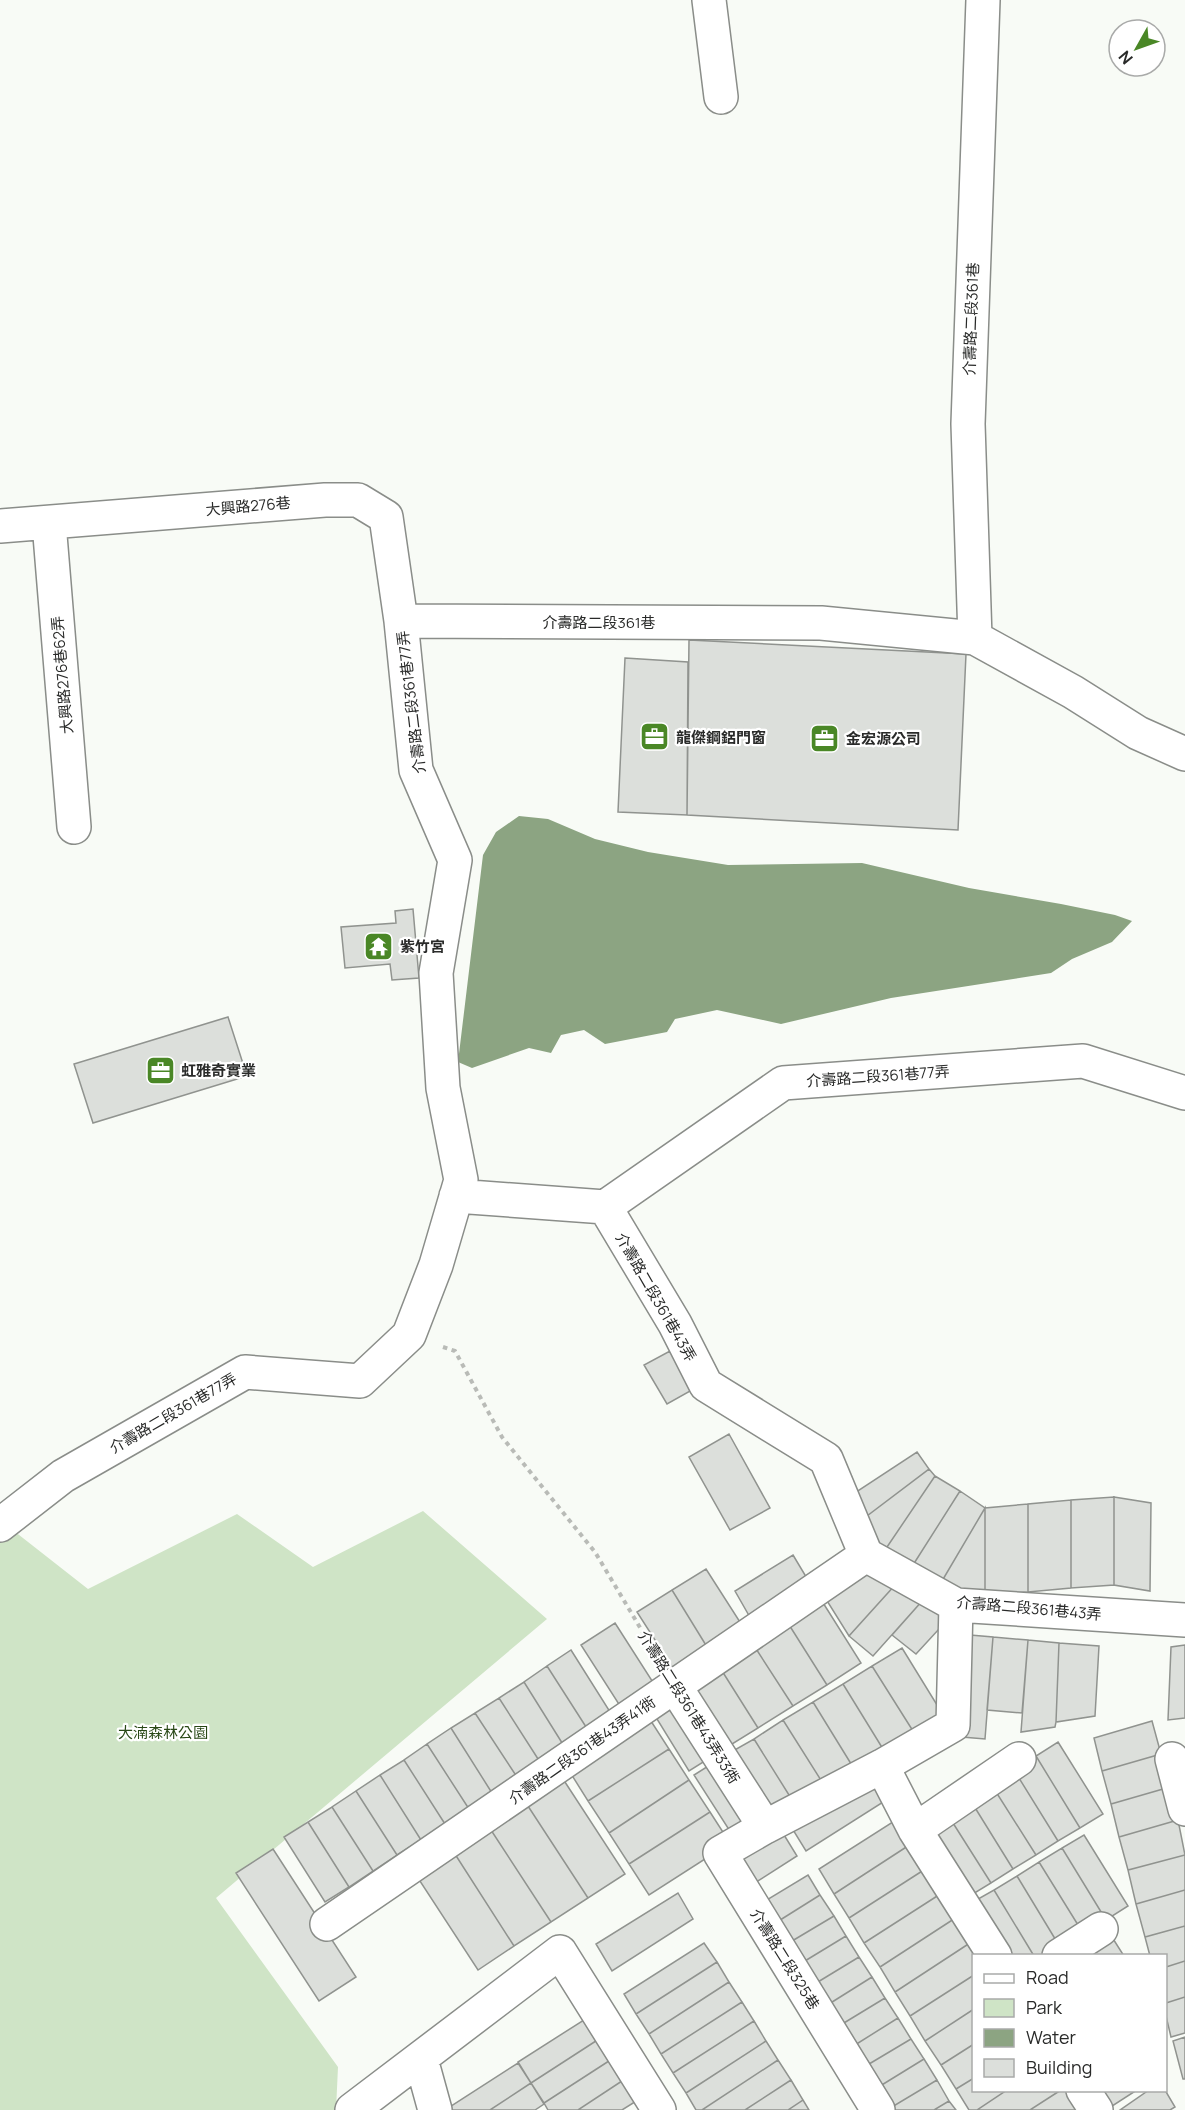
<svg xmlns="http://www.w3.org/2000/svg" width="1185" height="2110" font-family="Manrope,'Noto Sans TC',sans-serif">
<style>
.green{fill:#cfe4c6}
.water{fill:#8ca482}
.building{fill:#dcdfdb;stroke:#90938f;stroke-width:1.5}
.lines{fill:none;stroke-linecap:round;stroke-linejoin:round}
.minor-casing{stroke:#8a8d89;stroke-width:36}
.path{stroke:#b9bbb7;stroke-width:4;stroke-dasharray:4.5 4.5;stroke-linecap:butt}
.minor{stroke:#fff;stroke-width:33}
.labels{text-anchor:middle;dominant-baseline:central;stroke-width:4.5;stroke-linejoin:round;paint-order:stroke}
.street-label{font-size:15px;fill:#292a29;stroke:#fff}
.poi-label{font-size:15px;font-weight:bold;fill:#292a29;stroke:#fff;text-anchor:start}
.park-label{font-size:15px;fill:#284816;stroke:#fff}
</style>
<rect width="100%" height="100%" fill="#f8fbf6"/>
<path class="green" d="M423,1511L547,1619L216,1898L338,2067L336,2110H0V1520L88,1589L237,1514L313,1567Z"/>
<path class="water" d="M519,816L548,819L595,839L648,852L728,865L862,863L969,888L1061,904L1115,915L1132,921L1112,942L1072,959L1051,973L891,998L781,1024L717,1010L675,1019L667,1032L605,1044L584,1030L561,1035L551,1053L529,1048L472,1068L458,1062L483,855L496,832Z"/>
<path class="building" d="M689,640L966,654L958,830L687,815Z
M625,658L688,662L687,815L618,812Z
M413,909L419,978L392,980L390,964L345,968L341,927L396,923L395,911Z
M228,1017L247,1076L93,1123L74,1064Z
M670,1351L692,1390L667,1404L644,1365Z
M729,1434L770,1508L730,1530L689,1457Z
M917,1452L929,1469L859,1522L853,1494Z
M929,1469L935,1476L885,1550L859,1522Z
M935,1476L960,1491L913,1565L885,1550Z
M960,1491L985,1508L942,1581L913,1565Z
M1114,1497L1151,1503L1150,1591L1114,1585Z
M1114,1497V1585L1071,1588V1500Z
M1071,1500V1588L1028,1592V1504Z
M1028,1504V1592L985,1595V1508Z
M985,1508V1595L966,1596L942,1581Z
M793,1555L814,1590L755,1626L735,1591Z
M869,1568L896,1584L849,1636L824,1596Z
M706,1569L747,1633L712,1655L672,1590Z
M896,1584L923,1600L873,1656L849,1636Z
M672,1590L712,1655L678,1676L637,1612Z
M820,1598L861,1663L827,1685L786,1620Z
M923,1600L951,1616L916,1654L892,1635Z
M786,1620L827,1685L793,1706L751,1641Z
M615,1623L656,1687L622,1709L581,1645Z
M970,1635L993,1637L985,1739L962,1737Z
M993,1637L1028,1640L1022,1713L987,1710Z
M1028,1640L1059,1643L1056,1722L1055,1727L1021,1732Z
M751,1641L793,1706L758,1728L717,1663Z
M1059,1643L1099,1646L1095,1716L1056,1722Z
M1185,1645V1718L1168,1720L1171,1647Z
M902,1648L942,1713L913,1731L872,1666Z
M571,1650L612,1715L588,1730L547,1666Z
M717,1663L758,1728L724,1749L683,1684Z
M547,1666L588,1730L564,1746L524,1682Z
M872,1666L913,1731L883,1749L843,1684Z
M524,1682L564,1746L540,1762L499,1698Z
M683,1684L724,1749L689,1771L649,1706Z
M843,1684L883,1749L853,1767L813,1702Z
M499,1698L540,1762L517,1777L475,1713Z
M813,1702L853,1767L824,1785L783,1720Z
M475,1713L517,1777L492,1793L451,1728Z
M649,1718L669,1749L588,1801L568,1769Z
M783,1720L824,1785L794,1803L754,1739Z
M1152,1721L1161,1754L1102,1771L1094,1738Z
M451,1728L492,1793L469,1809L427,1744Z
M754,1739L794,1803L765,1821L724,1756Z
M1058,1742L1103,1814L1080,1828L1036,1756Z
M427,1744L469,1809L445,1824L404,1760Z
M669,1749L689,1780L609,1833L588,1801Z
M1161,1754L1170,1787L1111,1804L1102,1771Z
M724,1756L765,1821L735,1839L694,1775Z
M1036,1756L1080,1828L1058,1841L1014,1770Z
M404,1760L445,1824L421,1840L380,1775Z
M1014,1770L1058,1841L1036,1855L991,1784Z
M872,1773L888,1799L806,1851L790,1825Z
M380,1775L421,1840L397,1855L356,1791Z
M563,1779L625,1874L588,1898L526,1803Z
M689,1780L710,1812L629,1864L609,1833Z
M991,1784L1036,1855L1013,1869L969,1798Z
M1170,1787L1178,1820L1119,1837L1111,1804Z
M356,1791L397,1855L373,1871L332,1807Z
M969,1798L1013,1869L991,1883L946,1812Z
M526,1803L588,1898L551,1922L489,1827Z
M332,1807L373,1871L349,1887L308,1822Z
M710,1812L730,1843L649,1895L629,1864Z
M946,1812L991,1883L968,1897L924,1826Z
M899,1818L914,1842L834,1894L819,1869Z
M1178,1820L1185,1855L1128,1870L1119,1837Z
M308,1822L349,1887L325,1902L284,1837Z
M489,1827L551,1922L514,1946L453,1851Z
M781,1830L797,1856L750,1886L735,1860Z
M1084,1835L1128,1906L1106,1920L1062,1848Z
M914,1842L930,1866L849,1918L834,1894Z
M1062,1848L1106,1920L1083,1933L1039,1862Z
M273,1849L356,1977L319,2001L236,1873Z
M453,1851L514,1946L478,1970L416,1875Z
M1185,1855V1890L1136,1904L1128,1870Z
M1039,1862L1083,1933L1060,1947L1017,1876Z
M930,1866L945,1891L864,1943L849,1918Z
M808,1875L820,1895L769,1927L757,1906Z
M1017,1876L1060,1947L1046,1956H1034L994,1890Z
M994,1890L1034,1956H1004L971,1903Z
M1185,1890V1926L1145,1937L1136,1904Z
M945,1891L960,1915L880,1967L864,1943Z
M678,1893L693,1919L612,1971L596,1944Z
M820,1895L834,1916L782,1947L769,1927Z
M960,1915L976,1939L895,1992L880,1967Z
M834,1916L846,1936L795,1967L782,1947Z
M1185,1926V1961L1166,1967V1956H1150L1145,1937Z
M1110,1934L1124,1956H1083Z
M846,1936L859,1957L808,1988L795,1967Z
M976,1939L986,1956H974V1975L910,2016L895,1992Z
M704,1943L717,1962L636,2014L624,1994Z
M859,1957L872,1977L821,2009L808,1988Z
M1185,1961V1997L1166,2003V1967Z
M717,1962L729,1982L649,2034L636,2014Z
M974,1975V2009L925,2041L910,2016Z
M872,1977L885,1998L834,2029L821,2009Z
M729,1982L742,2002L661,2054L649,2034Z
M1185,1997V2033L1171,2037L1166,2016V2003Z
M885,1998L898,2018L847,2050L834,2029Z
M742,2002L754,2021L673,2073L661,2054Z
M974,2009V2044L941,2065L925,2041Z
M587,2018L599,2039L531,2083L518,2062Z
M898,2018L911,2039L859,2070L847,2050Z
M754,2021L766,2041L686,2093L673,2073Z
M1185,2037V2079H1183L1173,2041Z
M599,2039L612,2059L544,2103L531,2083Z
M911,2039L924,2059L872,2091L859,2070Z
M766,2041L778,2060L702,2110H696L686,2093Z
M974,2044V2078L956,2089L941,2065Z
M612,2059L625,2079L578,2110H548L544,2103Z
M924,2059L937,2080L887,2110L872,2091Z
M778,2060L791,2080L745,2110H702Z
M518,2063L531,2083L490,2110H445Z
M974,2078V2090H1007L977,2110H969L956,2089Z
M625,2079L638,2100L622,2110H578Z
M791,2080L803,2100L788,2110H745Z
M937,2080L949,2101L934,2110H887Z
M531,2083L544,2104L535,2110H490Z
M1007,2090H1061L1030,2110H977Z
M1061,2090H1070L1083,2110H1030Z
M1089,2090H1137L1106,2110Z
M1149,2090H1165L1175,2107L1170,2110H1120Z
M803,2100L809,2110H788Z
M949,2101L956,2110H934Z"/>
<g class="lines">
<defs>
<path id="minor" d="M709,0L721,97
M49,523L74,827
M0,526L325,500H358L386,517L401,621L416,770L455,860L436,973L443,1088L461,1180L436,1265L409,1335L360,1381L245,1372L63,1476L0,1525
M401,621L821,623L975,638L1073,692L1138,733L1185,754
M975,638L968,424L983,0
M456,1196L605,1207
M605,1207L675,1324L706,1385L826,1459L866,1555L956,1605L1185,1620
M605,1207L783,1083L1083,1061L1185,1093
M674,1685L765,1827L882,1766L953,1725L956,1605
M1172,1759L1185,1809
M882,1766L915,1830L995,1956
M765,1827L720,1853L878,2110
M915,1830L1019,1759
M327,1924L866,1555
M1059,1956L1101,1929
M421,2059L435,2110
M1083,2090L1096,2110
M352,2110L560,1952L659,2110"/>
</defs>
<use href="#minor" class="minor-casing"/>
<path class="path" d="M443,1347L455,1351L502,1437L595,1552L657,1656"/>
<use href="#minor" class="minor"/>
</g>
<defs>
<symbol id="office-square" viewBox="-11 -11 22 22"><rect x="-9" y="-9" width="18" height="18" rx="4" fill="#4a8726" stroke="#fff"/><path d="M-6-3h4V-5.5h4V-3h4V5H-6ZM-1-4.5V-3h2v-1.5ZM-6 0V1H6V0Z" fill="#fff"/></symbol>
<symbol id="temple-square" viewBox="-11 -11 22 22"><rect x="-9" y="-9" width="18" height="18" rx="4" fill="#4a8726" stroke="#fff"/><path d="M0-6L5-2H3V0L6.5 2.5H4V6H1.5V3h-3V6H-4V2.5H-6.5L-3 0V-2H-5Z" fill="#fff"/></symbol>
</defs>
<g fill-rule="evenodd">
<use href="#office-square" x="638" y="720" width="33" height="33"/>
<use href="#office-square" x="808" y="722" width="33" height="33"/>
<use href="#temple-square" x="362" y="930" width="33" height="33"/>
<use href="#office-square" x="144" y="1054" width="33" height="33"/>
</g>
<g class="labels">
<g class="street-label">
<text transform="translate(971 319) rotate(-88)">介壽路二段361巷</text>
<text transform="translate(248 506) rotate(-5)">大興路276巷</text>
<text x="599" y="622">介壽路二段361巷</text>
<text transform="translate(62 675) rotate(-95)">大興路276巷62弄</text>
<text transform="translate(411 702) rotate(-97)">介壽路二段361巷77弄</text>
<text transform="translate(878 1076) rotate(-4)">介壽路二段361巷77弄</text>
<text transform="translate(656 1297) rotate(60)">介壽路二段361巷43弄</text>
<text transform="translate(173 1413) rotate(-30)">介壽路二段361巷77弄</text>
<text transform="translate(1029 1608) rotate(5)">介壽路二段361巷43弄</text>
<text transform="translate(689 1707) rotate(58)">介壽路二段361巷43弄33衖</text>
<text transform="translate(582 1750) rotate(-35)">介壽路二段361巷43弄41衖</text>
<text transform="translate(785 1959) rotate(58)">介壽路二段325巷</text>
</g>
<g class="poi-label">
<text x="676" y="737">龍傑鋼鋁門窗</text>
<text x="846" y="738">金宏源公司</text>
<text x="400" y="946">紫竹宮</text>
<text x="181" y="1070">虹雅奇實業</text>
</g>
<g class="park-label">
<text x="163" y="1732">大湳森林公園</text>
</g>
</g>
<rect x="972" y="1954" width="195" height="138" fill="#ffffff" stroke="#a9aaa9" stroke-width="1.5"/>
<rect x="984" y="1974" width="30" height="9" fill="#ffffff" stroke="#a9aaa9" stroke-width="1.5"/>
<text x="1026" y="1984" font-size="18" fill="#292a29">Road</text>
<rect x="984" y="1999" width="30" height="18" fill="#cfe4c6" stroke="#a9aaa9" stroke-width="1.5"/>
<text x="1026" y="2014" font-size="18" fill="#292a29">Park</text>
<rect x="984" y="2029" width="30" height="18" fill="#8ca482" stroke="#a9aaa9" stroke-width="1.5"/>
<text x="1026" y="2044" font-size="18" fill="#292a29">Water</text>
<rect x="984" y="2059" width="30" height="18" fill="#dcdfdb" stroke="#a9aaa9" stroke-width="1.5"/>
<text x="1026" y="2074" font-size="18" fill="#292a29">Building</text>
<g transform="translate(1137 48) rotate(230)"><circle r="28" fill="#ffffff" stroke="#a9aaa9" stroke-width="1.5"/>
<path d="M0-4.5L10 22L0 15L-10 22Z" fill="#4a8726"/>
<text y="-9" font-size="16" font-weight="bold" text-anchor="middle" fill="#292a29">N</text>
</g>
</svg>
